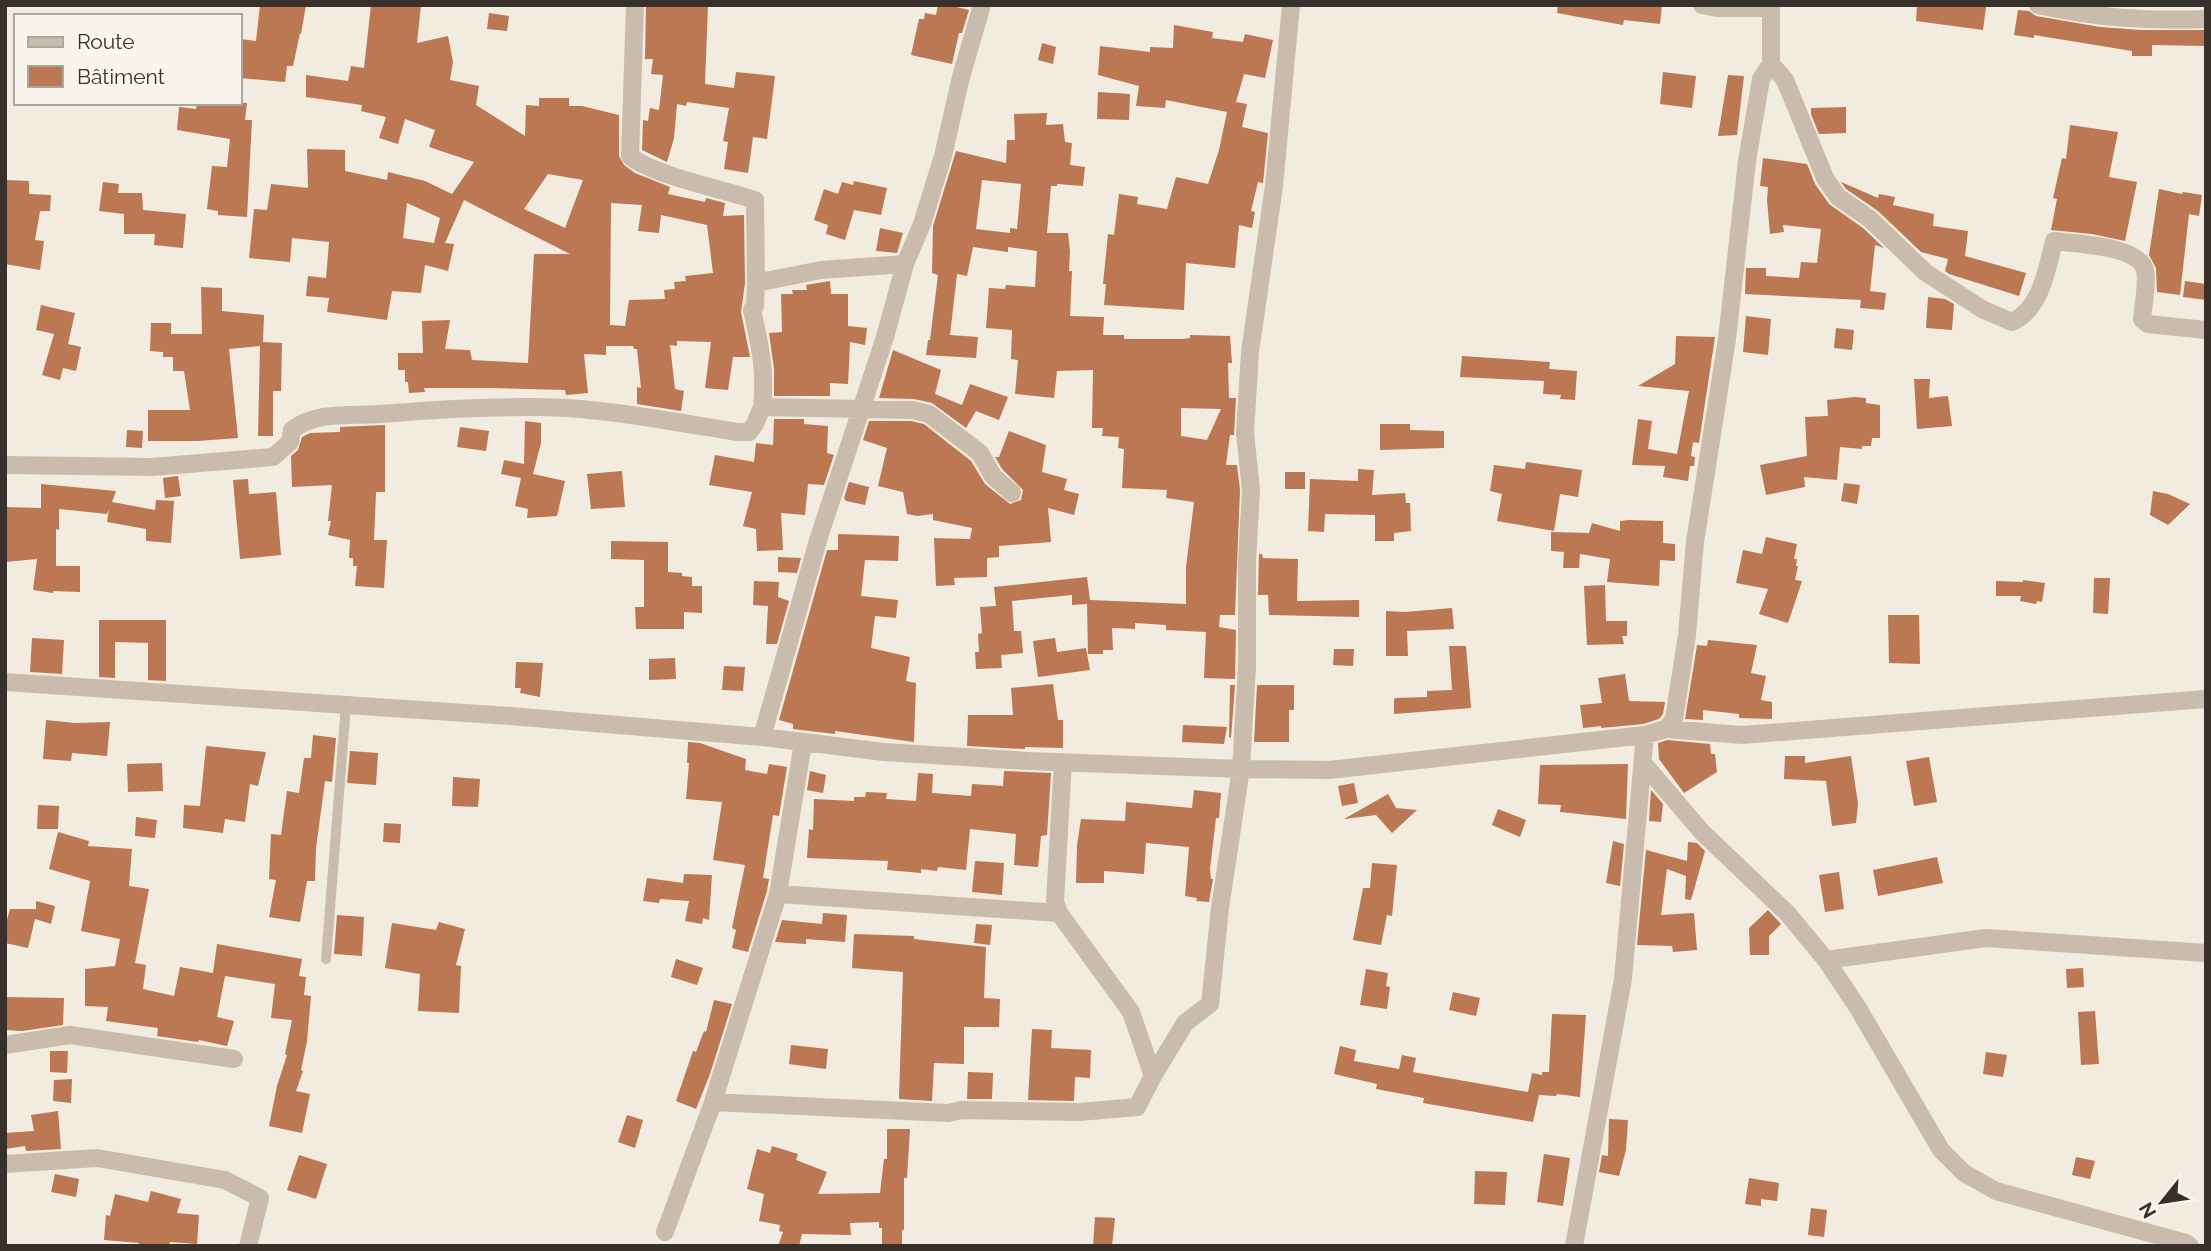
<svg xmlns="http://www.w3.org/2000/svg" width="2211" height="1251" font-family="Raleway,sans-serif">
<style>
.building{fill:#bc7753;fill-rule:evenodd}
.lines{fill:none;stroke-linecap:round;stroke-linejoin:round}
.lane{stroke:#c9bcad;stroke-width:10}
.street{stroke:#c9bcad;stroke-width:18}
</style>
<rect width="100%" height="100%" fill="#f1ebe0"/>
<path class="building" d="M260,5H306L301,34L300,33L293,66H287L285,82L240,78V39L256,41Z
M371,5H421L417,43L448,36L453,62L450,80L479,86L476,105L525,136L526,105L539,106V98H569V106H582L619,115V156L624,165L635,173L670,187L668,194L705,202L706,198L725,203L723,216L744,215L745,283L741,312L750,357H733L728,390L705,388L711,342L677,341V346L670,345L675,389L684,391L681,411L637,404V387L641,388L637,349H634L633,346H606V355L584,354L588,393L566,395L565,390L491,388H424L425,392L409,393L408,382H405V370H398V353H423L422,321L450,320L445,349L470,350L472,360L528,363L534,254H570L464,200L445,243L454,244L448,271L425,265L421,293L392,291L387,320L327,312L329,298L306,296L308,276L326,278L329,242L292,238L290,262L249,258L254,209L267,210L271,184L308,188L307,149L345,150V171L387,180L388,172L425,181L452,194L474,162L429,147L435,130L405,119L398,144L379,138L386,117L361,111L362,105L306,97V75L348,81L351,66L364,68ZM548,174L583,180L565,228L524,209ZM407,203L440,218L434,243L403,238ZM611,203L642,205L638,231L659,233L661,215L707,225L713,273L685,276L686,281L674,282L675,289L664,290L665,299L629,300L625,326L610,325Z
M646,5H708L705,84L734,88L736,72L775,76L767,139L753,137L748,173L724,169L728,142L723,141L729,108L687,102L686,106L677,104L674,138L667,162L642,150L643,120L648,121L650,108L659,110L663,75L651,74L653,59H645Z
M938,5H949L969,10L962,33H959L952,64L911,55L919,19H924L925,13L936,15Z
M1558,5H1662L1660,24L1624,20L1623,25L1557,13Z
M1917,5L1986,7L1983,30L1916,21Z
M2018,10L2029,11L2036,16L2100,27L2141,30H2206V46L2152,45V56H2132V51L2034,35V38L2014,35Z
M489,13L509,16L507,31L487,29Z
M1174,25L1213,32L1212,38L1243,42L1245,34L1273,40L1265,78L1244,74L1236,102L1247,104L1242,127L1268,133L1263,183L1258,182L1251,211L1255,212L1252,228L1239,225L1235,268L1186,263L1184,310L1104,305L1106,284H1103L1108,234L1114,235L1119,194L1138,197L1137,204L1167,209L1176,177L1208,184L1219,150L1227,112L1166,100L1165,108L1136,106L1139,86L1098,75L1100,46L1150,52V47L1173,48Z
M1042,43L1056,47L1053,64L1038,60Z
M1663,72L1696,76L1692,108L1660,104Z
M1728,75L1744,76L1737,135L1718,136Z
M1098,92L1130,94L1129,120L1097,119Z
M197,103H247L245,120H252L247,217L218,215V211L207,209L212,166L227,167L230,139L177,130L179,107L196,109Z
M1846,107V133L1819,134L1811,114V108Z
M1047,113L1046,125L1063,124L1065,142L1072,143L1070,165L1085,167L1083,186L1057,184V186H1051L1047,233H1068L1070,251L1069,271H1072L1070,316L1104,317L1103,335H1124V339H1183L1190,338V335L1230,336L1232,363H1228L1229,398H1236L1234,435H1230L1226,465H1237L1240,490L1235,615H1220L1219,627L1236,630L1235,679L1204,678L1206,632L1166,630V625L1135,623V629L1112,628L1113,650H1103V654H1088L1087,604L1072,605V595L1012,601L1014,631H1021L1023,653L1001,655L1002,668L976,669L975,652H979L978,634L982,633L980,607L996,606L994,587L1087,577L1090,600L1186,604V567L1194,502L1166,498L1167,490L1122,488L1124,449L1118,448L1119,437L1102,436L1103,428H1092L1093,370L1057,371L1054,398L1015,394L1018,360L1011,359L1012,330L986,328L989,288L1005,289L1006,285L1035,287L1037,251L1008,247V252L973,247L967,276L957,274L950,335L978,337L976,358L926,355L928,340H930L938,275L932,273L933,226L956,151L1006,163L1007,140H1015L1014,114ZM982,180L1021,184L1017,229L1010,228V233L976,229ZM1181,408L1221,409L1207,440L1181,436Z
M2070,125L2118,132L2109,177L2137,182L2125,241L2092,234L2051,230L2057,199L2053,198L2062,158L2066,159Z
M1763,158L1807,164L1815,184L1829,204L1863,228L1884,248L1875,245L1870,291L1886,293L1884,310L1860,308L1861,300L1745,294L1746,268H1766V276L1799,278L1801,262L1817,263L1821,229L1783,225L1784,232L1770,234L1767,200L1768,187L1760,186Z
M7,180L29,181V194L51,195L50,211H40L35,240L44,241L40,270L5,264Z
M854,181L887,188L881,215L854,210L845,240L826,234L828,225L814,220L824,189L838,194L842,182L853,185Z
M103,182L119,184L118,193H142L143,210L186,214L183,248L154,245L155,234H124V214L99,211Z
M1841,182L1878,198L1879,194L1895,197L1893,205L1934,214L1933,226L1968,231L1965,256L2026,273L2019,296L1949,274L1945,271L1948,259L1921,252L1878,211L1846,189Z
M2159,189L2182,194L2183,192L2202,195L2199,216L2189,214L2180,295L2157,292L2156,268L2149,255Z
M880,228L903,233L897,253L876,251Z
M830,281L831,294H848V326L867,328L865,345L850,342L848,384L830,383V396H774V369L769,333L782,332L781,294H793L792,290H807L806,285Z
M2185,281L2206,284V300L2183,297Z
M201,287L222,288V311L264,315L263,342L282,343L281,391H273V436H258L260,346L229,349L238,438L198,441H148V410H190L184,371H173V357H163V352L150,351L151,323H171V334H202Z
M1928,297L1945,299L1954,304L1952,330L1926,328Z
M41,305L75,313L68,344L81,347L76,371L63,368L60,380L42,375L54,334L36,330Z
M1746,316L1771,319L1768,355L1743,352Z
M1836,328L1854,330L1852,350L1834,348Z
M1676,336L1715,337L1699,443L1693,442L1691,456L1695,457L1694,466H1690L1688,481L1663,477L1665,466L1632,465L1638,419L1652,421L1648,449L1677,454L1689,391L1638,386L1675,364Z
M893,350L941,370L935,394L962,405L970,384L1008,397L999,420L976,411L966,428L932,403L914,399L879,398Z
M1462,356L1550,362L1549,369L1577,371L1575,400L1560,399L1561,395L1543,394L1544,381L1460,377Z
M1914,379H1930L1929,398L1948,396L1952,426L1917,429Z
M1854,397L1866,398V403L1880,405V438H1872L1871,446H1862V449L1840,447L1837,480L1804,477L1805,487L1766,495L1760,465L1807,456L1805,417L1828,416L1827,400Z
M774,419H804V424L828,426L827,453L834,455L824,485L808,484L805,515L781,513L783,550L757,551L756,529L743,526L752,492L709,485L715,455L754,462L756,443L773,445Z
M525,421L541,423V443L533,474L565,481L557,516L527,518L528,509L515,506L521,478L501,474L504,460L524,464Z
M869,421H911L924,424L971,461L985,484L1010,504L1021,500L1023,490L1002,469L995,457H999L1009,431L1046,445L1042,472L1067,479L1064,490L1079,494L1074,515L1048,508L1051,542L999,546V557L987,558V577L954,578L955,585L936,586L934,538L970,539L972,528L933,520V514L917,516L907,514L903,492L878,486L887,448L863,440Z
M1380,424H1410V430L1444,431V448L1380,450Z
M385,425V492H376L374,540H387L384,588L355,586L357,566H353V558H349L350,540L328,535L331,521H328L332,485L292,487L291,456L298,450L302,437L310,433L340,432V427Z
M460,427L489,431L486,451L457,447Z
M127,430L143,431L142,448L126,447Z
M1526,462L1582,470L1578,497L1560,494L1554,531L1497,521L1502,494L1490,491L1494,465L1525,469Z
M1358,469L1374,470L1372,495L1405,493L1406,503H1410L1411,531L1394,533V541H1375V515L1325,514L1324,532L1308,531L1310,479L1358,481Z
M622,471L625,507L591,509L587,474Z
M1285,472H1305V489H1285Z
M178,476L181,496L165,498L163,478Z
M248,479L249,494L276,492L281,555L240,559L233,480Z
M849,482L869,487L865,505L846,501L844,498Z
M1844,483L1860,485L1857,504L1841,501Z
M41,484L116,491L112,502L155,510L156,500L174,501L171,543L146,541V529L107,522L109,509L107,514L59,509V530L56,529V566H80V592L53,591V593L33,590L37,559L5,562V507L41,508Z
M2153,491L2168,494L2190,504L2168,525L2150,515Z
M1629,520L1663,521V543L1675,544V561L1660,560L1659,586L1607,582L1610,559L1580,554L1579,568H1563L1564,552L1551,551V532L1589,533L1592,523L1620,531V521Z
M838,534L899,536L898,561L865,560L861,596L898,600L896,618L875,616L871,648L910,657L906,681L916,683L914,742L835,731V734L793,729V724L779,720L827,550H838Z
M1766,537L1797,544L1794,559H1797L1796,566H1798L1795,580L1802,581L1788,623L1759,614L1768,589L1736,583L1743,550L1762,554Z
M611,541L668,542V572L682,573V576L692,577V586H702V613L684,612V629H636L635,607H644V560L611,559Z
M1259,554H1262L1263,558L1298,559L1297,601L1359,600V617L1269,615L1268,595H1258Z
M778,557L801,558L797,573L778,572Z
M2094,578H2110L2108,614L2093,613Z
M2023,580L2045,583L2042,602L2037,601L2036,604L2020,601L2021,596H1996V581L2023,582Z
M754,581L779,582L778,597L789,601L777,644H766L768,606L753,605Z
M1605,585L1606,621H1627V636H1622L1624,644L1587,645L1584,586Z
M1452,608L1454,629L1407,631L1408,656H1386V611L1405,612Z
M1888,615H1919L1920,664L1889,663Z
M99,620H166V681L148,680V643L115,642V678L99,677Z
M32,638L64,640L62,674L30,672Z
M1055,638L1057,652L1086,648L1090,670L1038,677L1033,641Z
M1708,640L1757,645L1751,673L1766,676L1761,700L1772,702V719L1739,718V714L1703,710V720L1685,719L1697,645L1707,646Z
M1449,646H1466L1471,708L1394,714V699L1396,698L1427,697V691L1452,690Z
M1334,649H1354L1353,666L1333,665Z
M675,658L676,679L649,680V659Z
M516,662L543,663L540,697L520,693L521,688H515Z
M724,666L745,667L743,691L722,690Z
M1625,674L1629,701L1665,702L1663,714L1659,719L1643,724L1601,728V726L1583,728L1580,705L1602,703L1598,678Z
M1053,684L1058,720H1063V748L1025,747V749L967,746L968,715H1013L1011,688Z
M1230,685H1235L1231,738L1229,737Z
M1257,685H1294V710H1289V742H1254Z
M46,720L75,723L110,722L107,756L72,753L71,761L43,759Z
M1183,725L1227,727L1224,744L1182,742Z
M313,735L336,738L332,782L325,781L316,848L315,881H307L300,922L269,917L276,880L269,879L271,834L281,835L287,791L299,793L304,758H311Z
M1667,740L1710,744L1711,754H1715L1717,772L1684,793L1659,759L1658,743Z
M688,742L700,743L746,759L745,770L767,774L769,764L787,767L779,816L773,815L763,878L769,879L767,891L748,952L732,948L736,930L732,928L745,865L713,860L722,802L686,799L689,763H687Z
M206,746L266,752L258,786L250,784L245,822L225,819L223,833L183,828L184,805L200,806Z
M350,751L378,753L376,785L347,783Z
M1785,756H1805V763L1851,756L1858,804L1856,823L1832,826L1826,781L1784,779Z
M1929,757L1937,802L1914,806L1906,761Z
M162,763L163,791L128,792L127,764Z
M1628,764L1626,819L1560,812L1561,805L1538,804L1540,765Z
M810,771L826,775L823,793L807,790Z
M1004,771L1051,773L1047,835L1041,836L1038,867L1014,865L1016,834L970,829L966,870L938,867L937,871L921,869V873L887,870L888,861L807,858L809,829L813,830L814,799L854,801V797H865L866,792L887,793L886,799L916,801L918,773L933,774L932,793L971,796L972,784L1003,786Z
M453,777L480,779L478,807L452,806Z
M1354,783L1358,803L1342,806L1338,786Z
M1194,790L1221,793L1219,818H1216L1210,869L1211,879H1213L1209,902L1196,901L1197,898L1185,896L1189,847L1146,843L1144,874L1104,871V883H1076L1077,845L1081,819L1125,821L1126,802L1192,808Z
M1651,790L1663,804L1661,822L1649,821Z
M1388,794L1396,808L1417,810L1392,833L1376,815L1344,819Z
M38,805L59,806L58,829H37Z
M1498,809L1526,820L1520,837L1492,825Z
M136,817L157,820L155,838L135,836Z
M384,823L401,824L400,843L383,842Z
M58,832L89,841L88,846L132,849L129,886L149,889L135,963L146,965L143,989L174,996L180,967L213,973L217,944L302,959L299,976L306,977L304,995L311,996L307,1041L301,1070L303,1071L296,1091L310,1094L302,1133L269,1126L277,1086L287,1055L285,1054L292,1020L271,1018L275,984L225,976L217,1017L234,1021L227,1046L199,1040L198,1042L157,1036L158,1028L106,1021L108,1007L85,1006V969L115,966L120,939L81,931L90,881L49,869Z
M1613,841L1624,844L1620,886L1606,883Z
M1688,842L1697,843L1705,851L1691,900L1685,899L1686,876L1667,869L1661,915L1694,913L1697,950L1673,952L1672,946L1637,945L1646,850L1687,861Z
M1937,857L1943,883L1878,896L1873,870Z
M975,861L1004,863L1002,895L972,892Z
M1372,863L1397,865L1392,916L1387,915L1381,945L1353,940L1363,888H1370Z
M1839,872L1844,909L1825,912L1819,875Z
M684,874L712,875L709,920L703,918L702,924L685,921L689,901L660,899L659,903L643,901L647,878L683,883Z
M36,901L55,906L51,924L35,919L28,948L5,943V927L10,909H36Z
M1768,910L1781,924L1769,936V955H1750L1749,928Z
M823,913L847,915L845,942L806,939V944L775,942L782,920L822,924Z
M337,915L364,917L362,956L334,954Z
M439,922L465,929L456,965L461,966L459,1013L418,1011L420,974L385,968L392,923L436,930Z
M976,924L992,925L990,945L974,943Z
M854,934L914,936V939L986,947L984,998L1000,999L999,1027H964V1064L934,1063L932,1101L899,1099L903,972L852,968Z
M676,959L703,968L697,985L671,977Z
M2083,968L2084,987L2067,988L2066,969Z
M1366,969L1388,973L1386,986L1390,987L1387,1009L1360,1005Z
M1453,992L1480,998L1476,1016L1449,1010Z
M5,997L64,998L63,1025L22,1031L5,1030Z
M714,1000L732,1004L710,1074L696,1109L676,1101L693,1051L696,1052L704,1031L706,1032Z
M2095,1011L2099,1064L2081,1065L2078,1012Z
M1552,1014L1586,1015L1580,1097L1557,1094L1556,1096L1539,1095L1533,1122L1423,1103L1424,1098L1376,1089L1377,1084L1334,1074L1340,1046L1356,1050L1354,1061L1399,1069L1402,1055L1416,1058L1413,1072L1528,1092L1532,1073L1542,1075V1072H1549Z
M1032,1029L1052,1030L1051,1048L1091,1050L1090,1078L1075,1077L1074,1101L1028,1100Z
M791,1045L828,1049L826,1069L789,1064Z
M50,1051H68L67,1073L50,1072Z
M1986,1052L2007,1055L2003,1077L1983,1074Z
M968,1072L993,1073L992,1099H967Z
M72,1079L71,1103L53,1101L54,1080Z
M58,1111L61,1149L26,1151L25,1146L5,1149V1133L34,1131L31,1115Z
M627,1115L643,1120L635,1148L618,1142Z
M1609,1119L1628,1120L1626,1150L1619,1176L1599,1172L1602,1155L1608,1156Z
M887,1129H910L907,1178H904V1230H902V1246H882V1228H879V1222L850,1223L851,1235L802,1234L799,1246H778L783,1232L779,1231L780,1225L759,1221L764,1194L747,1189L757,1149L770,1153L772,1146L798,1154L796,1160L827,1172L818,1194L880,1193L884,1159H887Z
M1544,1154L1570,1158L1563,1206L1537,1202Z
M299,1155L327,1164L316,1199L287,1190Z
M2076,1157L2095,1161L2090,1179L2072,1175Z
M1475,1171L1507,1172L1505,1205L1474,1204Z
M55,1174L79,1179L76,1197L51,1192Z
M1749,1178L1779,1183L1777,1201L1761,1199V1206L1745,1204Z
M151,1191L181,1199L177,1213L199,1215L197,1244L170,1242L169,1246H139V1243L104,1240L106,1215L110,1216L115,1194L148,1202Z
M1811,1208L1827,1210L1824,1237L1808,1235Z
M1095,1217L1115,1218L1112,1246H1093Z"/>
<g class="lines">
<path class="lane" d="M326,959L346,705"/>
<path class="street" d="M635,5L630,156C650,174 725,190 755,200L756,283
M1702,5L1717,8H1771
M2038,5C2097,18 2146,21 2206,19
M1771,64L1785,80L1825,178L1838,197L1870,219L1925,272L1982,309L2012,322C2041,309 2047,269 2054,241C2075,244 2138,245 2145,270C2148,281 2143,307 2142,319L2148,324L2206,330
M762,407C766,371 760,345 752,310L755,306L756,283L821,270L905,264
M5,465L152,467L273,457L290,442L292,430C317,411 350,416 380,414C441,409 506,405 567,408C624,412 681,423 737,432H749L755,424L762,407L913,410L929,414L980,453L993,476L1012,493
M5,682L510,716L762,737L884,752L1028,761L1241,769L1329,770L1645,735L1666,729L1742,735L2206,699
M1666,729L1674,719L1687,635L1695,542L1727,339L1747,161L1761,79L1771,64V5
M762,737L819,537L885,337L905,264L922,224L943,156L961,77L982,5
M1063,762L1055,901L1059,913L1131,1012L1153,1076L1185,1023L1210,1004L1220,908L1241,769L1247,666V561L1251,490L1245,433L1250,352L1274,186L1291,5
M1643,763L1702,832L1788,914L1826,960L1858,1008L1941,1150L1964,1173L1996,1191L2186,1243L2190,1246
M778,894L1059,913
M1826,960L1986,938L2206,953
M5,1045L70,1035L234,1059
M713,1102L948,1113L961,1110L1079,1112L1137,1107L1153,1076
M5,1164L97,1158L225,1180L260,1198L248,1246
M665,1232L713,1102L778,894L803,743
M1574,1246L1623,979L1645,735"/>
</g>
<rect width="2211" height="1251" fill="none" stroke="#37302b" stroke-width="14"/>
<rect x="14" y="14" width="228" height="91" fill="#f9f4ec" stroke="#aba69f" stroke-width="2"/>
<rect x="28" y="37" width="35" height="10" fill="#c9bcad" stroke="#aba69f" stroke-width="2"/>
<text x="77" y="49" font-size="21" fill="#37302b">Route</text>
<rect x="28" y="66" width="35" height="21" fill="#bc7753" stroke="#aba69f" stroke-width="2"/>
<text x="77" y="84" font-size="21" fill="#37302b">Bâtiment</text>
<g transform="translate(2162 1202) rotate(240)" stroke="#f9f4ec" stroke-width="5" paint-order="stroke">
<path d="M0-5L12 26L0 18L-12 26Z" fill="#37302b"/>
<text y="-10" font-size="19" font-weight="bold" text-anchor="middle" fill="#37302b">N</text>
</g>
</svg>
